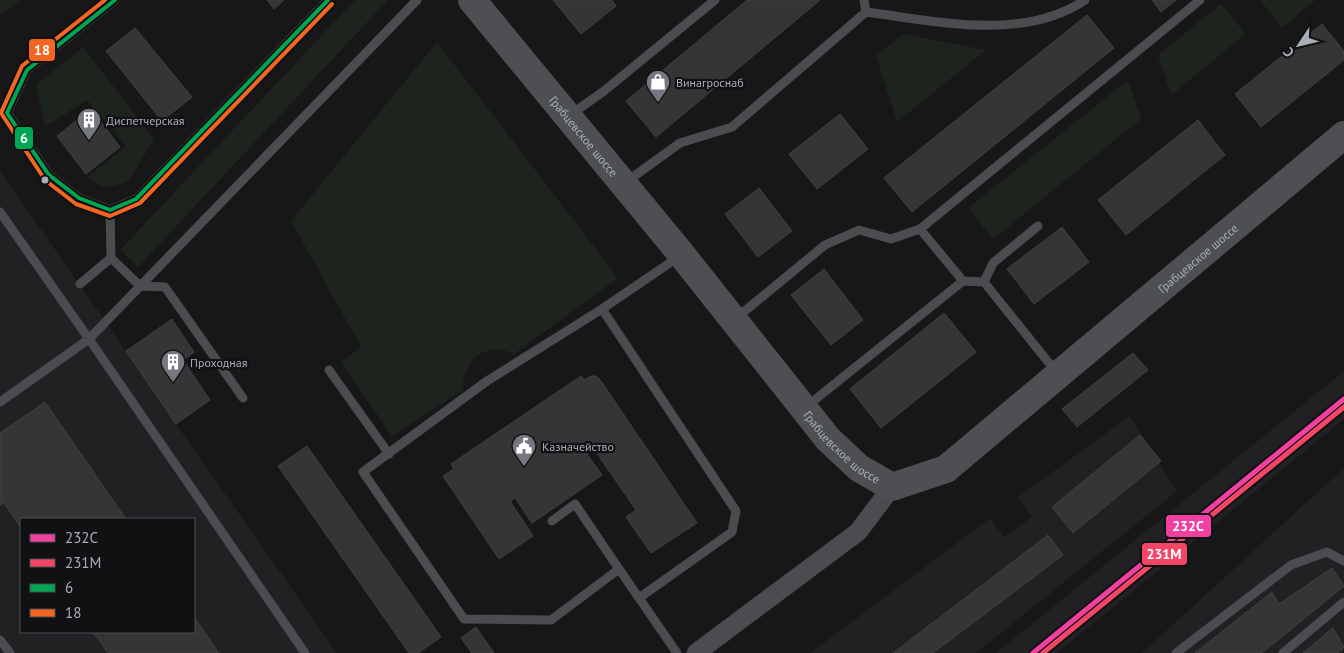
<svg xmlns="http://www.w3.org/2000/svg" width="1344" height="653" font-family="'PT Sans',sans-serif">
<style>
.built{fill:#212123;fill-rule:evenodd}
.green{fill:#1d241e}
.building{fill:#353536;stroke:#3f4043}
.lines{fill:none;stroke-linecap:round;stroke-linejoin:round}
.service{stroke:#4b4c50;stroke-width:9}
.minor{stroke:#4b4c50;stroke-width:19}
.primary{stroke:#4d4f52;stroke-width:28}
.bus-1-casing{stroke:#111113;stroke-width:8}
.bus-2-casing{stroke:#111113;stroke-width:8}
.bus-1{stroke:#00a651;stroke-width:4}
.bus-2{stroke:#f26522;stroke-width:4}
.rail-1-casing{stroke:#111113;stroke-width:9}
.rail-2-casing{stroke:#111113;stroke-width:9}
.rail-1{stroke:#f240a1;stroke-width:5}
.rail-2{stroke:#f34667;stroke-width:5}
.bus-dot{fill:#a8adb8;stroke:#111113;stroke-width:2}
.labels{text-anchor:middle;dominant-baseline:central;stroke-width:4.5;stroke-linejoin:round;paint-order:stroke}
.poi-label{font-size:12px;fill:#a8adb8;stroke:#111113;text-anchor:start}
.street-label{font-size:12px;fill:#a8adb8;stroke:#111113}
.line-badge{stroke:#111113;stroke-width:2}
.badge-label{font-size:14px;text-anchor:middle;font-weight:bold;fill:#fff}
</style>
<rect width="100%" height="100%" fill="#171717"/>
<path class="built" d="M0,171L126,351L172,319L194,352L183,360L210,400L176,424L337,653H0ZM21,519H194V632H21Z
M1344,371V419L1057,653H996Z
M1130,416L1177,491L976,653H810L990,518L1004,537L1032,517L1018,497Z
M1344,468V653H1142Z"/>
<path class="green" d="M0,0H20L0,16Z
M355,0H388L138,267L120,250Z
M1260,0H1315L1282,28Z
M1221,4L1246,34L1171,95L1158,55Z
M903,34L986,50L897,122L876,56Z
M437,42L618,278L514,354C486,340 462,360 463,390L392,436L341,362L361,347L291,221Z
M83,47L154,139L129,181L105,188L86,178L126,146L87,100L45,127L36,85Z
M1128,80L1141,119L993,239L968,208Z"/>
<path class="building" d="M267,0H284L274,9Z
M553,0H612L616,6L581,34Z
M747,0H820L656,137L626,101Z
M1152,0H1176L1161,12Z
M1087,15L1114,48L912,212L884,178Z
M1322,24L1344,51V60L1261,127L1235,94Z
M135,28L192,97L162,121L106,51Z
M91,109L120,147L86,174L57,136Z
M840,114L868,149L817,189L789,154Z
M1198,120L1225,155L1126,235L1098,200Z
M759,188L792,231L758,257L725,214Z
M1062,227L1089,262L1034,304L1007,269Z
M824,269L863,320L831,345L791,295Z
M944,313L976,352L881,428L850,389Z
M172,319L194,352L183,360L210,400L176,424L126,351Z
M1133,353L1148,370L1077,427L1062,409Z
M581,376L584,380L591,376H596L601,381L697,523L651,553L626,517L636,510L594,449L587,454L602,475L532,523L515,498L510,501L533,536L499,559L443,476L454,469L451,464Z
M45,402L126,519H21V528L4,503L0,506V433Z
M1140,435L1161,461L1073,533L1052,507Z
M307,446L441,637L418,653H409L278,466Z
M1048,535L1063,555L933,653H893Z
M1332,568L1344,586L1262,653H1195L1272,592L1279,604Z
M194,617L219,653H108L93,632H194Z
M476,627L494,653H472L461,638Z
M1333,628L1344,647L1338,653H1303Z"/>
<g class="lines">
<path class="service" d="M115,0L27,70L7,113L49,175L79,198L110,210L136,199L328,0
M864,0L866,12
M570,115L604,91L715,0
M626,182L680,143L732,127L866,12C936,21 1023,42 1085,0
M110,210L111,258L140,286L165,287L243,398
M0,212L89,339L0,402
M920,229L963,281L984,282L1057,373
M984,282L993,263L1038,226
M80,284L111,258
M602,309L736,511L732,532L639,598L619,569
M735,319L825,245L859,230L891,239L920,229L1200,0
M329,370L389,454
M807,406L963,281
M552,521L575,504L619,569L551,620L464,619L363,472L487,381L602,309L680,256
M639,598L677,653
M0,640L10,653
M305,653L89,339L417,0
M1176,653L1291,565L1327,552L1344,561
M1283,653L1344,602"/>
<path class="minor" d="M696,653L858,532L892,487"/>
<path class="primary" id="s1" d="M472,0L682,255L828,439L859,468L892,487L946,469L1344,135"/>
<defs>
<path id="bus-1" d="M115,0L27,70L7,113L49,175L79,198L110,210L136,199L328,0"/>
<path id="bus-2" d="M105,0L22,66L1,113L45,180L76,204L110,216L140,203L332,4"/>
</defs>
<use href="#bus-1" class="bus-1-casing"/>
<use href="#bus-2" class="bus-2-casing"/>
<use href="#bus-1" class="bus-1"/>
<use href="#bus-2" class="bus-2"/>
<defs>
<path id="rail-1" d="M1033,653L1344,399"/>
<path id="rail-2" d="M1043,653L1344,407"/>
</defs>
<use href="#rail-1" class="rail-1-casing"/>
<use href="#rail-2" class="rail-2-casing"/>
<use href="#rail-1" class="rail-1"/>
<use href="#rail-2" class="rail-2"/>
</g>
<defs>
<symbol id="shop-pin" viewBox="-11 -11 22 30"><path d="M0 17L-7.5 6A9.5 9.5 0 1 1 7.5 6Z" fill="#757880" stroke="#111113"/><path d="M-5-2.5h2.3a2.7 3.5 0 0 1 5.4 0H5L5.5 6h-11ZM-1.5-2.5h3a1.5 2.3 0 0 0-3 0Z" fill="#fff"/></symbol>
<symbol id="building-pin" viewBox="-11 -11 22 30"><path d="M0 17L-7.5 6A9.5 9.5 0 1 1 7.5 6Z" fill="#757880" stroke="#111113"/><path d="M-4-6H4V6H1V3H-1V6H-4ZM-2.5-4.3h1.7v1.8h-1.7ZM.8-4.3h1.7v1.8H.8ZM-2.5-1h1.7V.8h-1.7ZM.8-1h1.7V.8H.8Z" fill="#fff"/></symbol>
<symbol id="civic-pin" viewBox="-11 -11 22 30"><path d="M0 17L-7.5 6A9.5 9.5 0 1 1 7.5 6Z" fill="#757880" stroke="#111113"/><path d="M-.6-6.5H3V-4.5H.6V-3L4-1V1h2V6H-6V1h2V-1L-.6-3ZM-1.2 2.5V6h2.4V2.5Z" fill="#fff"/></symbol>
</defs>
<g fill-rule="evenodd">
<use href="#shop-pin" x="644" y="68" width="28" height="38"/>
<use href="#building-pin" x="75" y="106" width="28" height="38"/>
<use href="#building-pin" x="159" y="348" width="28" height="38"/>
<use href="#civic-pin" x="510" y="432" width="28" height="38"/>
</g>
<circle class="bus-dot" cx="45" cy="180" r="4.5"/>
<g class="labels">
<g class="poi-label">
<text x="676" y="82">Винагроснаб</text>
<text x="106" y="120">Диспетчерская</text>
<text x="190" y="362">Проходная</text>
<text x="542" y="446">Казначейство</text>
</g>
<g class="street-label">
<text stroke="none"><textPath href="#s1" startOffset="176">Грабцевское шоссе</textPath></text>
<text stroke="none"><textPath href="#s1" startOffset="1031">Грабцевское шоссе</textPath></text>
<text stroke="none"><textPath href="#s1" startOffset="581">Грабцевское шоссе</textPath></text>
</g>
</g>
<g class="line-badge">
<rect x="28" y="38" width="28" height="24" rx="5" fill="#f26522"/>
<rect x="14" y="126" width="20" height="24" rx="5" fill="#00a651"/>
<rect x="1165" y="514" width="47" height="24" rx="5" fill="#f240a1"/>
<rect x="1141" y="542" width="47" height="24" rx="5" fill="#f34667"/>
</g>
<g class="badge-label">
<text x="42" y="55">18</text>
<text x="24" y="143">6</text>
<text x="1188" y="531">232C</text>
<text x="1164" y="559">231М</text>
</g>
<rect x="20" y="518" width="175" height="115" fill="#111113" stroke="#4d4f55"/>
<rect x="30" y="534" width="25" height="8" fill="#f240a1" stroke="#4d4f55"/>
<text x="65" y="543" font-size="15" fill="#a8adb8">232C</text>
<rect x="30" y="559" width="25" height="8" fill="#f34667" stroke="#4d4f55"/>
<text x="65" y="568" font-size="15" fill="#a8adb8">231М</text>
<rect x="30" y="584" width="25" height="8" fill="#00a651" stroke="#4d4f55"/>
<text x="65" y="593" font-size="15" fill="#a8adb8">6</text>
<rect x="30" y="609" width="25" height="8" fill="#f26522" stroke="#4d4f55"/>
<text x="65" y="618" font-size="15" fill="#a8adb8">18</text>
<g transform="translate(1299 45) rotate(235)" stroke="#111113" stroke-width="4" paint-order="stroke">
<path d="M0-4L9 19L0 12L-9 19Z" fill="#a8adb8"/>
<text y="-8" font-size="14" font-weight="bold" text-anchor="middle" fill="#a8adb8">С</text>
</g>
</svg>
